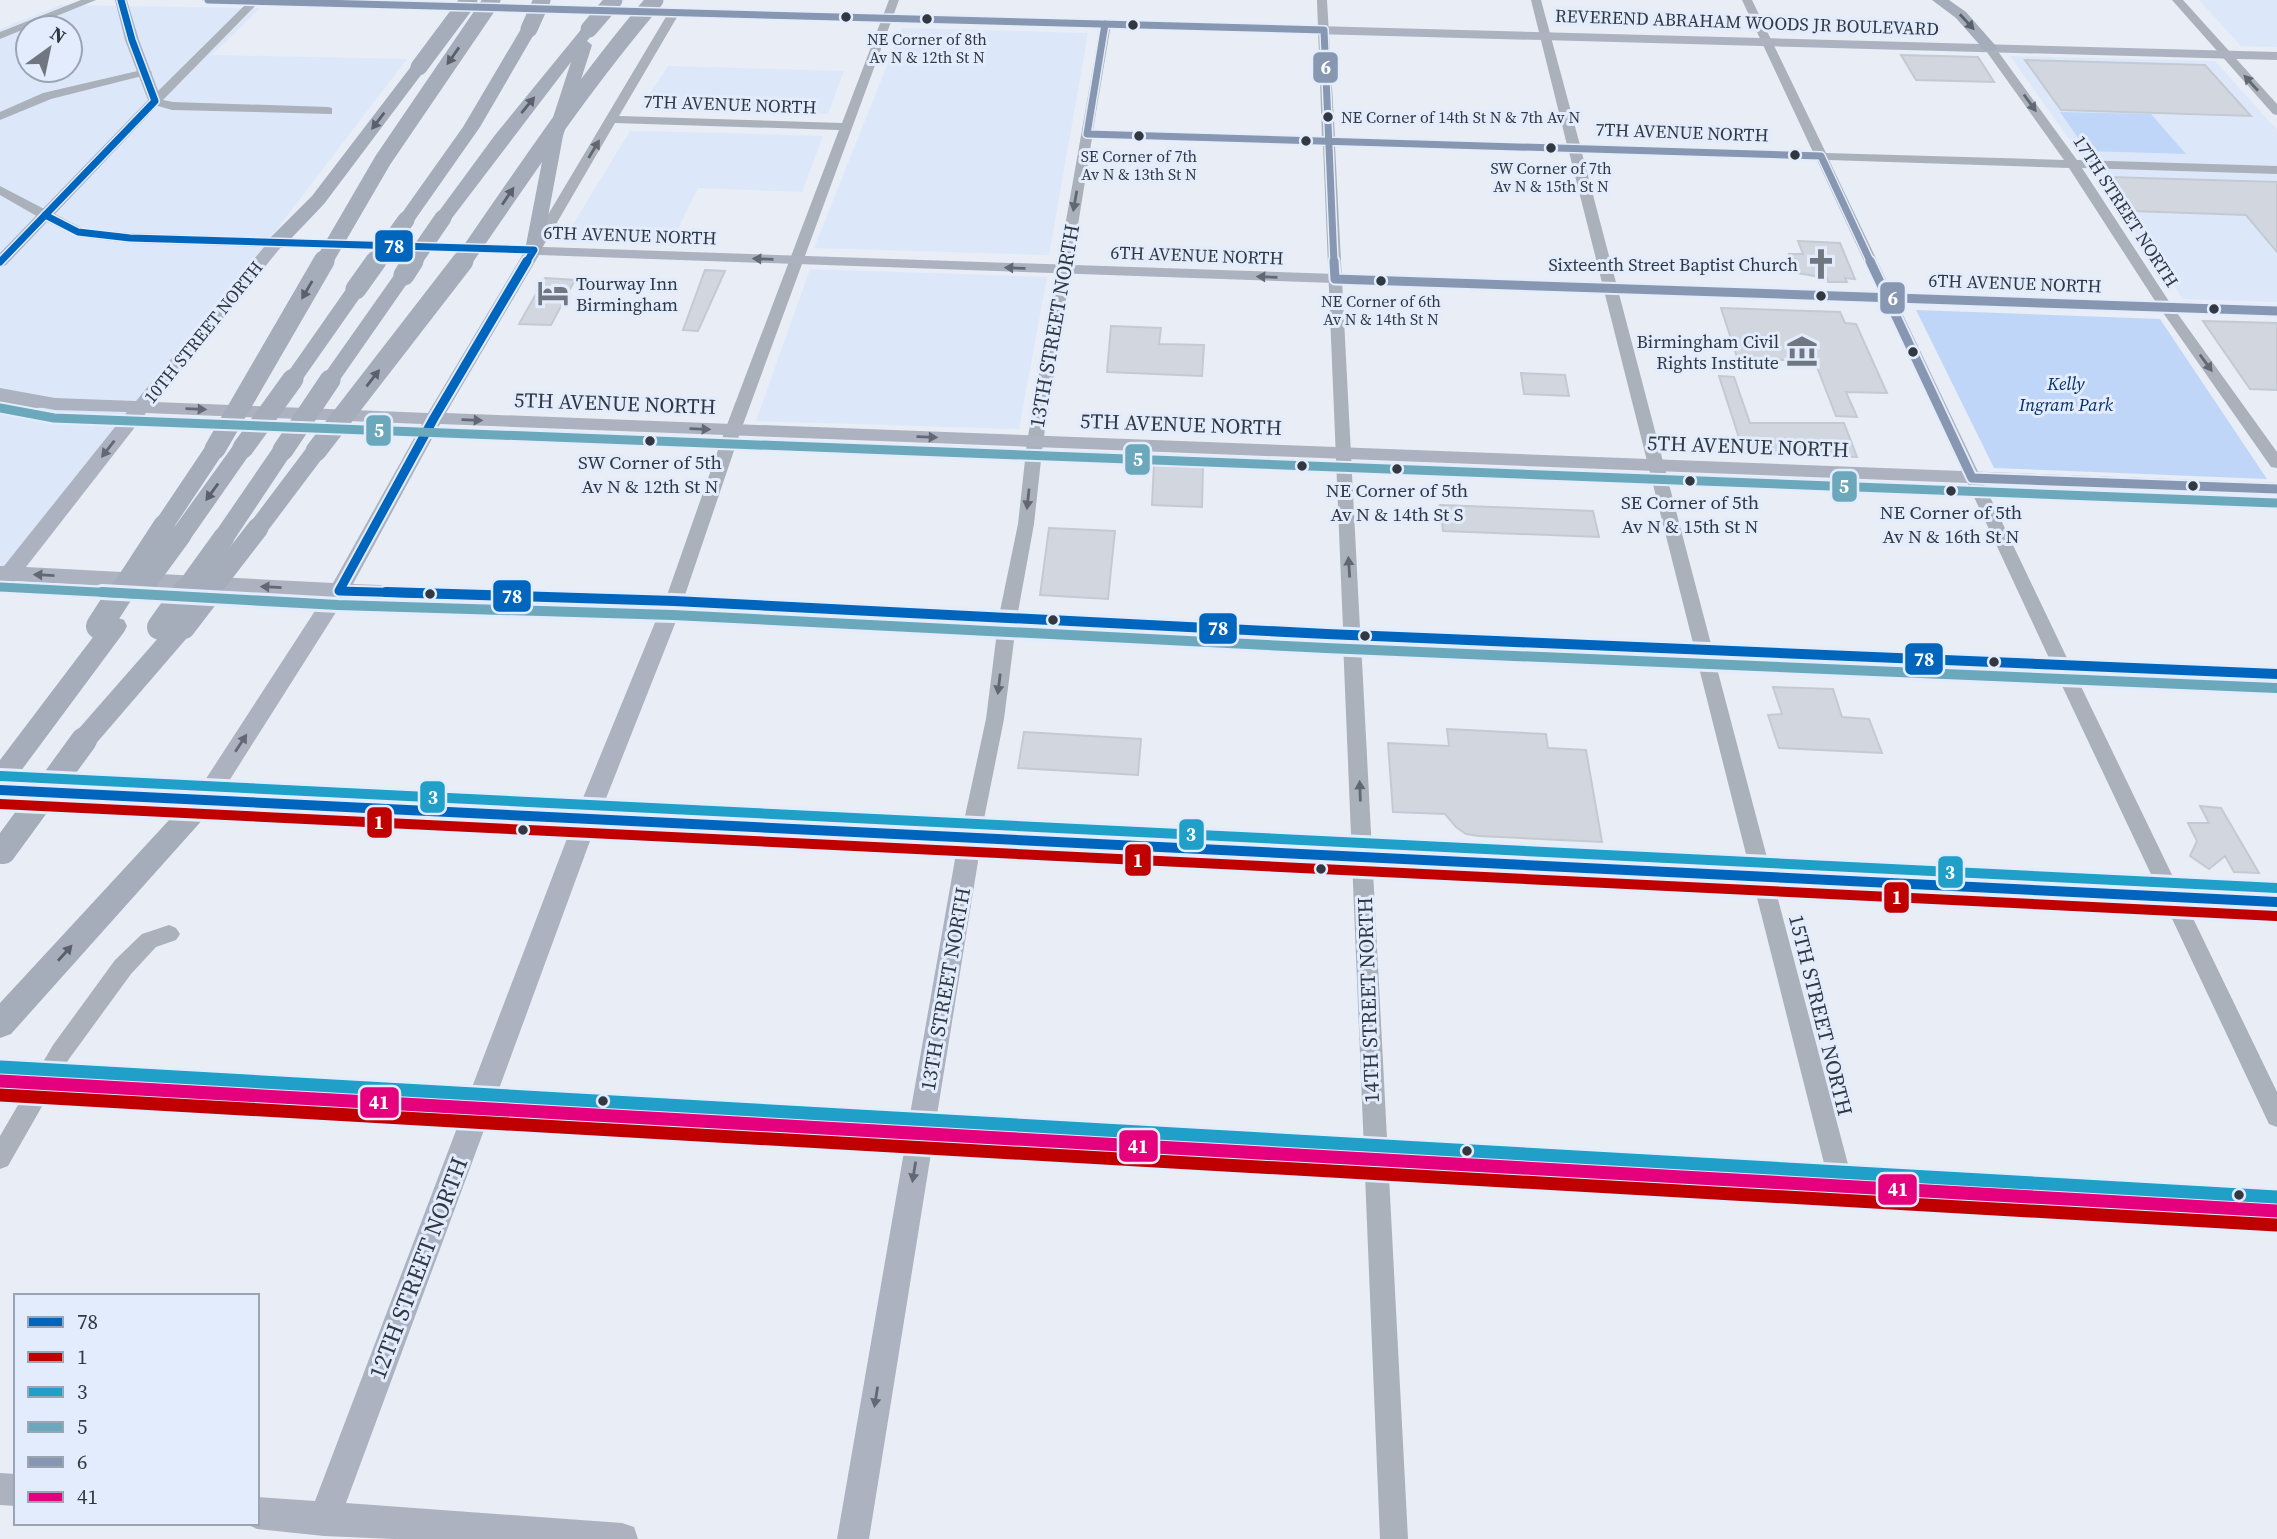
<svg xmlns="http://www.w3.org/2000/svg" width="2277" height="1539" font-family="'Source Serif 4',serif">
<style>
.built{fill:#dce8fa;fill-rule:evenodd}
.green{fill:#c0d6f8}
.building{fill:#d1d6df;stroke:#c4cad3;stroke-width:2}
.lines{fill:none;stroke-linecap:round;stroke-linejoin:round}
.minor{fill:#aab1ba;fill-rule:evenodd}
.major{fill:#acb2bf;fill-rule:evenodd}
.highway{fill:#a5acba;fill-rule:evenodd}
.highway-bridge-far2{stroke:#a5acba;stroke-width:17}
.highway-bridge-far1{stroke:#a5acba;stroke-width:21}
.highway-bridge{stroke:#a5acba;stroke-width:26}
.bus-1-far2-casing{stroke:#e2ecfc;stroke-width:10}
.bus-1-far1-casing{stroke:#e2ecfc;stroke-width:13}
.bus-1-casing{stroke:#e2ecfc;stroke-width:16}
.bus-2-far1-casing{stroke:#e2ecfc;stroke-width:16}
.bus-2-casing{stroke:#e2ecfc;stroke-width:18}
.bus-3-far1-casing{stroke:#e2ecfc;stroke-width:16}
.bus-3-casing{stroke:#e2ecfc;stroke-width:18}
.bus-4-far1-casing{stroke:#e2ecfc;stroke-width:13}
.bus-4-casing{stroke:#e2ecfc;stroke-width:16}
.bus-5-far1-casing{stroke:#e2ecfc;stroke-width:10}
.bus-5-casing{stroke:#e2ecfc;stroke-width:13}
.bus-6-casing{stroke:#e2ecfc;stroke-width:18}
.bus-1-far2{stroke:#0065bd;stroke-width:7}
.bus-1-far1{stroke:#0065bd;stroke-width:9}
.bus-1{stroke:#0065bd;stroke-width:10}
.bus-2-far1{stroke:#c00000;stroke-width:10}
.bus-2{stroke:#c00000;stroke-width:13}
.bus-3-far1{stroke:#209fc8;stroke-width:10}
.bus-3{stroke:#209fc8;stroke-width:13}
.bus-4-far1{stroke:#6ca8bc;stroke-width:9}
.bus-4{stroke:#6ca8bc;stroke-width:10}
.bus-5-far1{stroke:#8797b1;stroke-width:7}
.bus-5{stroke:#8797b1;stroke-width:9}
.bus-6{stroke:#e5007d;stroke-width:13}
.oneway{fill:#5a616c}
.oneway2{fill:#616872}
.oneway3{fill:#626974}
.bus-dot{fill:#313842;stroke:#e2ecfc;stroke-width:2.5}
.labels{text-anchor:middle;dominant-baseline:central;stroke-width:6;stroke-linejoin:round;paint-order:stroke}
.far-bus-label{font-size:16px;fill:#313842;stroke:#e2ecfc}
.far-street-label{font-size:18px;fill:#313842;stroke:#e2ecfc}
.far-poi-label{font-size:18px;fill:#313842;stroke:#e2ecfc;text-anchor:end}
.far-park-label{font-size:18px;font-style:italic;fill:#06306b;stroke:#e2ecfc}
.bus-label{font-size:19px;fill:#313842;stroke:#e2ecfc}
.street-label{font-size:21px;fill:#313842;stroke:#e2ecfc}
.near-street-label{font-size:24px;fill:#313842;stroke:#e2ecfc}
.line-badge{stroke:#e2ecfc;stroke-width:2.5}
.badge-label{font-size:19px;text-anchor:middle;font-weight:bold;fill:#fff}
</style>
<rect width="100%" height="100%" fill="#e8edf6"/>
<path class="built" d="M2199,0H2277V47L2241,46Z
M61,5L260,8L212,55L407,59L0,591V29ZM28,28H70V70H28Z
M902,28L1088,33L1049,255L814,248Z
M2010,56L2215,61L2277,130V302L2183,299Z
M668,66L844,71L828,114L640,108Z
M630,131L725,133L823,136L802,192L698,188L671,243L564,239Z
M810,269L1047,277L1019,429L756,421Z"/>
<path class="green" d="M2060,112L2151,114L2186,154L2087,151Z
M1916,310L2160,319L2267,479L1994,468Z"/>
<path class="building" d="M1901,55L1978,57L1994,82L1916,80Z
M2025,60L2205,65L2251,116L2061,110Z
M2108,177L2277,182V252L2246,215L2132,211Z
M1798,241L1840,243L1855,279L1845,278L1847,282H1828L1827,278L1797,273L1789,254H1803Z
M705,270L725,271L698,331L683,330Z
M545,278L575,280L551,325L519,324Z
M1721,308L1840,312L1845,323L1856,324L1887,393L1846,392L1857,417L1836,416L1815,362L1737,357Z
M2203,321L2277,323V390L2250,389Z
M1111,326L1161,328L1159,344L1204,345L1202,376L1107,372Z
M1521,373L1565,375L1569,396L1524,394Z
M1719,376L1734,377L1750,423H1844L1857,457L1744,453Z
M1154,463L1203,464L1202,507L1152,505Z
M1440,505L1593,511L1599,537L1443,531Z
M1049,528L1115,531L1108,599L1040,595Z
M1773,687L1833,689L1842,717L1869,719L1882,753L1779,748L1768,715L1782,714Z
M1447,729L1546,734L1548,748L1586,750L1602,842L1479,836L1466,834L1456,827L1445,814L1393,812L1388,743L1449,746Z
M1024,732L1141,739L1138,775L1018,768Z
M2200,806L2221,808L2259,873L2234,872L2225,856L2209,869L2190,856L2197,841L2188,823H2209Z"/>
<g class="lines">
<path class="minor" d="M81,0H96L0,39V32Z
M250,0H261L163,100L173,102L328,107L332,108V114L172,110L151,104V98Z
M889,0H899L741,430L685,595L1000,611L1018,524L1027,442L1101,22L1111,24L1093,130L1322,137L1317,0H1327L1335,138L1567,145L1531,0H1541L1580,145L1813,152L1742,0H1752L1826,153L2064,160L1984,48L1990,45L1994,46L2077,160L2277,166V174L2082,168L2172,306L2277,452V468L2271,467L2159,307L2069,168L1829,160L2067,658L2277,667V681L2074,672L2277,1092V1127L2269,1124L2055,671L1714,657L1854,1187L1850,1195L1842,1199L1834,1195L1830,1187L1696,656L1361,642L1408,1539H1380L1343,641L1016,625L1004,719L980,839L977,845L970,847L963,845L960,839L986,719L998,624L674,607L665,601L725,430L839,130L615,123L541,250L534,254L527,250L670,10L680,12L619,116L842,123ZM1092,138L1323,145L1343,628L1018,612L1034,524L1043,442ZM1335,145L1569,152L1693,643L1360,629ZM1582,153L1817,160L2049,658L1711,644Z
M2172,0H2183L2277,104V115L2273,114Z
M146,69L152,72L150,74L51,99L0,120V112L43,93Z
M0,186L50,212L52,215L45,219L40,218L0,195Z
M48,399L56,404L53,407L0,410V400Z
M169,925L176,928L180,934L176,940L156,947L131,974L69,1059L8,1166L0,1169V1136L53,1045L115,960L142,934Z"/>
<path class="major" d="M115,0H127L139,40L162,101L55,214L82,228L130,233L2277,306V316L539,255L446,413L2277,483V495L440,424L353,584L681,596L684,601L601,811L2277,892V912L980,849L936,1121L2277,1197V1225L932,1147L869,1539H837L905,1146L487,1122L346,1503L622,1523L634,1527L638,1539H394L324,1536L257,1529L246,1524L257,1523V1497L315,1501L460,1120L0,1093V1069L469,1095L571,828L0,799V781L198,791L324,597L15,581L10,587L0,588V566H4L127,412L55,410L0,400V388L55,398L136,401L264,247L130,243L78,237L47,222L6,265L0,267V253L148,100L125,40ZM281,247L523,254L428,413L155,402ZM146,413L422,424L333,583L26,567ZM345,598L661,608L578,810L222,792ZM594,830L957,848L909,1120L496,1097Z
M202,0H351L2277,52V60L208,4Z
M0,1473L16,1474V1506L0,1505Z"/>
<path class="highway" d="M1932,0H1949L1966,12L1995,45L1998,48L1995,51H1985L1956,18Z
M529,24L537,29L480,127L412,224H400L397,220L463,127L521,29Z
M589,24L597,29L587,41L592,45L563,136L541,254H527L525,250L547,136L571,62L449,222H437L434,218L495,135L584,26Z
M419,62L427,67L324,204L282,248H268L266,244L268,240L312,196L413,64Z
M404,269L413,275L337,384H323L320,380L323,376L397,271Z
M356,283L366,289L300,383H286L283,379L286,375L349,285Z
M243,441L251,443L254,448L189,541L181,543L173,541L170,535L173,529L235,443Z
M215,442L223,444L226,449L172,530L164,533L156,530L153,525L156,520L207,444Z
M283,443L291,445L294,450L232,543L224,545L216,543L213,537L216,531L275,445Z
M316,444L324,446L327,451L324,456L266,533L258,536L250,533L247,528L250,523L308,446Z
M115,617L124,620L127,626L124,632L9,787L0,790V760L106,620Z
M183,617L192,620L195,626L192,632L93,747L84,750L75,747L71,740L75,733L174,620Z
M204,789L213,792L217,800L213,808L11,1034L0,1038V1003L195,792Z"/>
<path class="highway-bridge-far2" d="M529,29L542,0
M589,29L614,0
M419,67L469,0
M323,263L383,160L492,0
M375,263L406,220
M412,263L443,218
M462,263C524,173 584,83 655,0"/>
<path class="highway-bridge-far1" d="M404,275L413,261
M356,289L376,261
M243,448L293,379
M215,449L324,261
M283,450L330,380
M316,451L463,261
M145,584L181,535
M119,594L164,525
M183,594L224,537
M207,594L258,528"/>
<path class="highway-bridge" d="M99,626L121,592
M183,626L209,592
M160,627L185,592
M3,851L84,740"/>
<defs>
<path id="bus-1-far2" d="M45,215L78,232L130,238L534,250L526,263
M0,262L155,101L132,40L121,0"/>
<path id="bus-1-far1" d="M445,594L339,591L434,418L527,261"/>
<path id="bus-1" d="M386,592L674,601L1327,634L2277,674
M0,790L2277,902"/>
<path id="bus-2-far1" d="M0,804L2276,916"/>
<path id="bus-2" d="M0,1095L2276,1225"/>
<path id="bus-3-far1" d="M1,776L2277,888"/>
<path id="bus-3" d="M1,1067L2277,1197"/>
<path id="bus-4-far1" d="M0,408L54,418L2276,503
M0,587L135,594"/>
<path id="bus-4" d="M102,592L338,605L673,615L1326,648L2276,688"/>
<path id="bus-5-far1" d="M208,0L1324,30L1334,263
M1105,24L1087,134L1821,156L1871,263"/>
<path id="bus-5" d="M1334,261L1335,279L2277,311
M1870,261L1972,478L2277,489"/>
<path id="bus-6" d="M0,1081L2277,1211"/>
</defs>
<use href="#bus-1-far2" class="bus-1-far2-casing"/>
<use href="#bus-1-far1" class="bus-1-far1-casing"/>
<use href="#bus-1" class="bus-1-casing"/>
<use href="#bus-2-far1" class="bus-2-far1-casing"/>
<use href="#bus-2" class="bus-2-casing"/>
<use href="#bus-3-far1" class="bus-3-far1-casing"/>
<use href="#bus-3" class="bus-3-casing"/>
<use href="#bus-4-far1" class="bus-4-far1-casing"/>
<use href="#bus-4" class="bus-4-casing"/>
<use href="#bus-5-far1" class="bus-5-far1-casing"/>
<use href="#bus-5" class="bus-5-casing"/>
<use href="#bus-6" class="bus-6-casing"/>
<use href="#bus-1-far2" class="bus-1-far2"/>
<use href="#bus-1-far1" class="bus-1-far1"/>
<use href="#bus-1" class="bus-1"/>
<use href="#bus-2-far1" class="bus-2-far1"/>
<use href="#bus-2" class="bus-2"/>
<use href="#bus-3-far1" class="bus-3-far1"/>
<use href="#bus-3" class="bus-3"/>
<use href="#bus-4-far1" class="bus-4-far1"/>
<use href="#bus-4" class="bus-4"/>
<use href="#bus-5-far1" class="bus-5-far1"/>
<use href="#bus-5" class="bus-5"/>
<use href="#bus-6" class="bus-6"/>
</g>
<defs><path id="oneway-solid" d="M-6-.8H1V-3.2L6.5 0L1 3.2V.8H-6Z" transform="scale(1.75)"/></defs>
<g class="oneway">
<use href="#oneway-solid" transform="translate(1967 22) rotate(47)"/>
<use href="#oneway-solid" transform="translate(453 56) rotate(125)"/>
<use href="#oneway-solid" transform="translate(528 105) rotate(-51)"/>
<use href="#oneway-solid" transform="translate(378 121) rotate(127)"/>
<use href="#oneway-solid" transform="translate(508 196) rotate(-56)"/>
<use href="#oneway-solid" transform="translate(307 290) rotate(120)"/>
<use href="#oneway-solid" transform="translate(373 378) rotate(-52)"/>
<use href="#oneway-solid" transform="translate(212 492) rotate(126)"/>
<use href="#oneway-solid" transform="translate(65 953) rotate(-48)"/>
</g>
<g class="oneway2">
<use href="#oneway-solid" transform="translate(2251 83) rotate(-132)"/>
<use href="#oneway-solid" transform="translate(2030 103) rotate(54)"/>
<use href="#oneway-solid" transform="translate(594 149) rotate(-59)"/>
<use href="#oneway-solid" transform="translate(1075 201) rotate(100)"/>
<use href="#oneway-solid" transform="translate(2206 363) rotate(54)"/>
<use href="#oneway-solid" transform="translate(1028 499) rotate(96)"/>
<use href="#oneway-solid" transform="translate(1349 567) rotate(-94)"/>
<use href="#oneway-solid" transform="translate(999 684) rotate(97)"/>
<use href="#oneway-solid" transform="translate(1360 791) rotate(-92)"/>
</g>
<g class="oneway3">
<use href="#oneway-solid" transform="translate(763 259) rotate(-178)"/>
<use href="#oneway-solid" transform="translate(1015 268) rotate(-178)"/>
<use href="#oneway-solid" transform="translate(1267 277) rotate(-178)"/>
<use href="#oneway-solid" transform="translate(196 409) rotate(2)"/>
<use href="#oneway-solid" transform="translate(472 420) rotate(2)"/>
<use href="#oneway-solid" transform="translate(700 429) rotate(2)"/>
<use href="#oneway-solid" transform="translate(927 437) rotate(2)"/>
<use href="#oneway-solid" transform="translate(108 449) rotate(128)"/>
<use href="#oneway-solid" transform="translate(44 575) rotate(-177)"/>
<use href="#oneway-solid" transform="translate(271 587) rotate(-177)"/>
<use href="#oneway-solid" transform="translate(241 743) rotate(-57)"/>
<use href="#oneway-solid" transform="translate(914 1172) rotate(99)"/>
<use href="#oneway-solid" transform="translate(876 1397) rotate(99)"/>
</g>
<defs>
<symbol id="church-bare" viewBox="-9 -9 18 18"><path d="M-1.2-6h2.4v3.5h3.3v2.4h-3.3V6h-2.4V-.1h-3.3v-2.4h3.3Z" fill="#717781" stroke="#e2ecfc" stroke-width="2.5" paint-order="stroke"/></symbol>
<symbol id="hotel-bare" viewBox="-9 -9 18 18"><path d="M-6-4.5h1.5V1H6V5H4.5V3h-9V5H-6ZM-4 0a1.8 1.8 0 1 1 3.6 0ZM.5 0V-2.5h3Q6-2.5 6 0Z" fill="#717781" stroke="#e2ecfc" stroke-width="2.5" paint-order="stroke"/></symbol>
<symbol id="museum-bare" viewBox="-9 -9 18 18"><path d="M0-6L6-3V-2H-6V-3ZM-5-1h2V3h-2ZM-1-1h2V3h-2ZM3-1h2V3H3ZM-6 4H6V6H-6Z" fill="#717781" stroke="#e2ecfc" stroke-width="2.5" paint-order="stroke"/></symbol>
</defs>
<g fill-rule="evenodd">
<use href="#church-bare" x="1799" y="242" width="44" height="44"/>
<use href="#hotel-bare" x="531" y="271" width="44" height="44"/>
<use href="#museum-bare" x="1780" y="329" width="44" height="44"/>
</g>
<g class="bus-dot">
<circle cx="846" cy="17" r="6"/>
<circle cx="927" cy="19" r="6"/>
<circle cx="1133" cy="25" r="6"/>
<circle cx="1328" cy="117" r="6"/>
<circle cx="1139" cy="136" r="6"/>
<circle cx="1306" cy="141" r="6"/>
<circle cx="1551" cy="148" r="6"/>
<circle cx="1795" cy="155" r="6"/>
<circle cx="1381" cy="281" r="6"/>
<circle cx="1821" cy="296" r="6"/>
<circle cx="2214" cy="309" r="6"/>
<circle cx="1913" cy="352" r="6"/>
<circle cx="650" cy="441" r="6"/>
<circle cx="1302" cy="466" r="6"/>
<circle cx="1397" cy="469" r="6"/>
<circle cx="1690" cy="481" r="6"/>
<circle cx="2193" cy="486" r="6"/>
<circle cx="1951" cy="491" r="6"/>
<circle cx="430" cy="594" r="6"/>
<circle cx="1053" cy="620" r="6"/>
<circle cx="1365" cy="636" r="6"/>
<circle cx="1994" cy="662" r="6"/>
<circle cx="523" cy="830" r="6"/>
<circle cx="1321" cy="869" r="6"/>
<circle cx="603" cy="1101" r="6"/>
<circle cx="1467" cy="1151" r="6"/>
<circle cx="2239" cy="1195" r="6"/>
</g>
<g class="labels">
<g class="far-bus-label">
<text x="927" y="39">NE Corner of 8th<tspan x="927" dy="18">Av N &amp; 12th St N</tspan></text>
<text x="1341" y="117" text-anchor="start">NE Corner of 14th St N &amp; 7th Av N</text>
<text x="1139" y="156">SE Corner of 7th<tspan x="1139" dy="18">Av N &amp; 13th St N</tspan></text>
<text x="1551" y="168">SW Corner of 7th<tspan x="1551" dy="18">Av N &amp; 15th St N</tspan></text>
<text x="1381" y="301">NE Corner of 6th<tspan x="1381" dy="18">Av N &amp; 14th St N</tspan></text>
</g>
<g class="far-street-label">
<text transform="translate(1747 22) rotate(2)">REVEREND ABRAHAM WOODS JR BOULEVARD</text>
<text transform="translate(730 104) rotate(2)">7TH AVENUE NORTH</text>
<text transform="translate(1682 132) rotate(2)">7TH AVENUE NORTH</text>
<text transform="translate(2126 211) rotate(57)">17TH STREET NORTH</text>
<text transform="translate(630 235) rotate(2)">6TH AVENUE NORTH</text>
<text transform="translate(1197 255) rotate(2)">6TH AVENUE NORTH</text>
<text transform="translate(2015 283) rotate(2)">6TH AVENUE NORTH</text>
<text transform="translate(203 332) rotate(-51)">10TH STREET NORTH</text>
</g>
<g class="far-poi-label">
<text x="1798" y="264">Sixteenth Street Baptist Church</text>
<text x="576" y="283" text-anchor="start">Tourway Inn<tspan x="576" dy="21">Birmingham</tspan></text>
<text x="1779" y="341">Birmingham Civil<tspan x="1779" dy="21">Rights Institute</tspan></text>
</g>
<g class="far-park-label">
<text x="2066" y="383">Kelly<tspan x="2066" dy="21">Ingram Park</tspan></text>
</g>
<g class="bus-label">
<text x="650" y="462">SW Corner of 5th<tspan x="650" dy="24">Av N &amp; 12th St N</tspan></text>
<text x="1397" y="490">NE Corner of 5th<tspan x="1397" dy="24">Av N &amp; 14th St S</tspan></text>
<text x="1690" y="502">SE Corner of 5th<tspan x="1690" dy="24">Av N &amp; 15th St N</tspan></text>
<text x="1951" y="512">NE Corner of 5th<tspan x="1951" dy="24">Av N &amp; 16th St N</tspan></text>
</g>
<g class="street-label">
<text transform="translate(1054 326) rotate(-80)">13TH STREET NORTH</text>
<text transform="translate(615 403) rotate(2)">5TH AVENUE NORTH</text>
<text transform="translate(1181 424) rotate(2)">5TH AVENUE NORTH</text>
<text transform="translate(1748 446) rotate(2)">5TH AVENUE NORTH</text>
<text transform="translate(945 989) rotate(-80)">13TH STREET NORTH</text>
<text transform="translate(1368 1000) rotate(-92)">14TH STREET NORTH</text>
<text transform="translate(1821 1015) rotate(76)">15TH STREET NORTH</text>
</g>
<g class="near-street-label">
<text transform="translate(418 1268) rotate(-69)">12TH STREET NORTH</text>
</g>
</g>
<g class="line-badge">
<rect x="1312" y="51" width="27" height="33" rx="7" fill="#8797b1"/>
<rect x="374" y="229" width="40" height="34" rx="7" fill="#0065bd"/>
<rect x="1879" y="281" width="27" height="34" rx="7" fill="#8797b1"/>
<rect x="365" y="414" width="27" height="33" rx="7" fill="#6ca8bc"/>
<rect x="1124" y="443" width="27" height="33" rx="7" fill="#6ca8bc"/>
<rect x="1831" y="470" width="27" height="33" rx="7" fill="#6ca8bc"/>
<rect x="492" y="579" width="40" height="34" rx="7" fill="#0065bd"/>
<rect x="1198" y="612" width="40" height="33" rx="7" fill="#0065bd"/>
<rect x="1904" y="642" width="40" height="34" rx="7" fill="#0065bd"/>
<rect x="419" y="780" width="27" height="34" rx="7" fill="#209fc8"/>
<rect x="366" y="806" width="27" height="33" rx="7" fill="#c00000"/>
<rect x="1178" y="818" width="27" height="33" rx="7" fill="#209fc8"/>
<rect x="1124" y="843" width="28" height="34" rx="7" fill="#c00000"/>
<rect x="1937" y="855" width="27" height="34" rx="7" fill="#209fc8"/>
<rect x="1883" y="881" width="27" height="33" rx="7" fill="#c00000"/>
<rect x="359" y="1086" width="41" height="33" rx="7" fill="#e5007d"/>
<rect x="1118" y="1129" width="41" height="34" rx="7" fill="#e5007d"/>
<rect x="1877" y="1173" width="41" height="33" rx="7" fill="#e5007d"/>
</g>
<g class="badge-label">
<text x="1326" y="74">6</text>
<text x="394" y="253">78</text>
<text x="1893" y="305">6</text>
<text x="379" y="437">5</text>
<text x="1138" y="466">5</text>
<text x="1844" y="493">5</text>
<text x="512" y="603">78</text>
<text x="1218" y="635">78</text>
<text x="1924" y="666">78</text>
<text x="433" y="804">3</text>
<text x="379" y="829">1</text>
<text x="1191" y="841">3</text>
<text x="1138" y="867">1</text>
<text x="1950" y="879">3</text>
<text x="1897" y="904">1</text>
<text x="379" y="1109">41</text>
<text x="1138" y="1153">41</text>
<text x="1898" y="1196">41</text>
</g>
<rect x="14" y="1294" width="245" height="231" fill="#e2ecfc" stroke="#9ba4b2" stroke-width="2"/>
<rect x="28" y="1317" width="35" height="10" fill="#0065bd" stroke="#9ba4b2" stroke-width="2"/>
<text x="77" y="1329" font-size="21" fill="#313842">78</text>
<rect x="28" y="1352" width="35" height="10" fill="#c00000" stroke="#9ba4b2" stroke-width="2"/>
<text x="77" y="1364" font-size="21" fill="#313842">1</text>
<rect x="28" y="1387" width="35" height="10" fill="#209fc8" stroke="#9ba4b2" stroke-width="2"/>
<text x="77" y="1399" font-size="21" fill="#313842">3</text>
<rect x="28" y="1422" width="35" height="10" fill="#6ca8bc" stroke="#9ba4b2" stroke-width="2"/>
<text x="77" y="1434" font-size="21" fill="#313842">5</text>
<rect x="28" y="1457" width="35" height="10" fill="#8797b1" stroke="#9ba4b2" stroke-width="2"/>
<text x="77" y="1469" font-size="21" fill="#313842">6</text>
<rect x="28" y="1492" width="35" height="10" fill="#e5007d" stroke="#9ba4b2" stroke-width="2"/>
<text x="77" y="1504" font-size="21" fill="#313842">41</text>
<g transform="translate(49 49) rotate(33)"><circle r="33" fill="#e2ecfc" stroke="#9ba4b2" stroke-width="2"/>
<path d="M0-5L12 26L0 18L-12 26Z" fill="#717781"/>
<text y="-10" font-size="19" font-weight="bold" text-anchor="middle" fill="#313842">N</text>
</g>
</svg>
